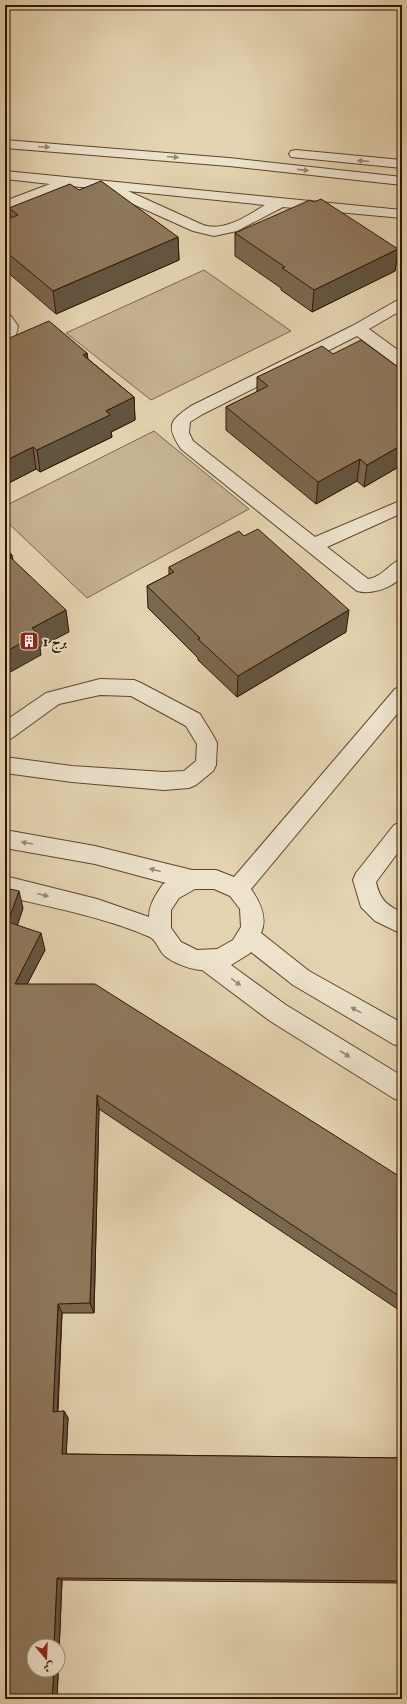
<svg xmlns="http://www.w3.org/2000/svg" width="407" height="1704" font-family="'IM FELL Double Pica',Amiri,serif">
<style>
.green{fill:#c6b392;stroke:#7c6449}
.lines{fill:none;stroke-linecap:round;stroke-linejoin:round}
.service-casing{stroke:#5e442c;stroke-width:2}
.minor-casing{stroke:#5e442c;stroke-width:2}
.service{fill:#ede2cc;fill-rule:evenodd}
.minor{fill:#ede2cc;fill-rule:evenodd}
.wall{fill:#7a674f;stroke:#311500}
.shaded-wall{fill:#635440;stroke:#311500}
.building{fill:#8e785c;stroke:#311500}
.oneway{fill:#988670}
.labels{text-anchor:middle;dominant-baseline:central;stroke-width:3.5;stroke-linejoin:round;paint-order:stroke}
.poi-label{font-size:14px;font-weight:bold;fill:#311500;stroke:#ede2cc;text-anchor:start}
</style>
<rect width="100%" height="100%" fill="#e4d3b0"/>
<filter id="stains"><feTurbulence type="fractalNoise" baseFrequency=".005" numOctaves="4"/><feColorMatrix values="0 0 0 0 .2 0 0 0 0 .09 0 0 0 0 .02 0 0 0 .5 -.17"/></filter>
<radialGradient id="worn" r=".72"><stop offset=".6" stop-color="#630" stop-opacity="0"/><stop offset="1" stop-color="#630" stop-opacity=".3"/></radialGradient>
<path class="green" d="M204,270L291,331L151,400L66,333Z
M154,431L249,509L87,598L5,520V506Z"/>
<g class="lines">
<defs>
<path id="service" d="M5,171L402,210V218L283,207L237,231L214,236L193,231L115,196L113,193L115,190L70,186L5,210V201L50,184L5,179ZM128,191L265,205C247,216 225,232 203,225Z
M402,299V310L369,329L402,353V366L396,365L357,336L203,414L190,422L189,433L193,441L315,537L402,500V513L327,547L368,579C383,577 389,563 402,559V577C391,588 372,595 357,591L181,449C166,426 169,421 191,406L352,326L396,301Z
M5,314L11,316L18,326C17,335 14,341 5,343Z
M100,679L134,680L141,683L200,714L214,737L217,743L216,765L213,771L196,785L189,788L164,790L72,782L5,773V757L72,766L164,772L184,771L196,761L197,744L186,726L131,696L100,695L59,704L12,738L5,740V721L46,693Z
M402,686V708L251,889C260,902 268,918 261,933L309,971L402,1023V1047L393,1044L293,985L251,952L249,954L231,965L286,1005L402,1076V1102L393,1098L270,1021L202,970C192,970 173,963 165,956C159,951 157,941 150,937C104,917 53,908 5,896V876L97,899L149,917C149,904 156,895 163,884L166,883L95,864L5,848V830L95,846L192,870H216L234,877L395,689ZM195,889H214L230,896L240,909L241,927L233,940L217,949L197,950L181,942L171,928V910L179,898Z
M402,822V847L376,882C380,900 386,904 402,913V934L375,921L361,907L353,880L356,873L394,825Z"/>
<path id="minor" d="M5,140L229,158L402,177V185L229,166L5,148Z
M296,150L402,160V168L291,157L289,154L291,151Z"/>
</defs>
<use href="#service" class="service-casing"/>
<use href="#minor" class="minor-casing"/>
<use href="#service" class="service"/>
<use href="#minor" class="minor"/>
</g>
<path class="wall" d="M295,5H334V7Z
M79,190L178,237L179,260L56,314L5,270V220L11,218L9,208Z
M235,233L398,249L395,271L312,312L281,290V288L235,256Z
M87,353L88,359L134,397L135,420L111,432L112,437L40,472L36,469L5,485Z
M333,354L402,370V465L364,487L357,481L316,504L226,430V407L257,392V377Z
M169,567L346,632L237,697L198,660V658L148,608L147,586L169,575Z
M5,888L23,908L17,925L45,950L27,984L402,1178V1312L99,1109L94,1313H62L58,1412L64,1411L68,1418L66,1454L402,1458V1583L62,1580L57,1699Z"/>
<path class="shaded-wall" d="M178,237L179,260L56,314L53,291Z
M398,249L395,271L312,312L314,290Z
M87,353L89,375L83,355Z
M134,397L135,420L111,432L112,437L40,472L37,450L106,411Z
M402,445V465L364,487L367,465Z
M33,447L36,469L5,485V461Z
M360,459L357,481L316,504L318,482Z
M12,555L16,576L9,556Z
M66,610L69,632L40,647L41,655L5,675V652L32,628Z
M349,610L346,632L237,697L238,676Z
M19,891L23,908L13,939L8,922Z
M41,933L45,950L19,1000L15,984Z
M97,1095L99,1109L94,1313L90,1303Z
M58,1304L62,1313L57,1419L53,1412Z
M64,1411L68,1418L66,1460L62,1454Z
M57,1578L62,1580L57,1699H52L54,1670H58V1646H54Z"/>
<path class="building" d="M101,181L178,237L53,291L5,251V220L18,215L9,208L70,184L79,190Z
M321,199L398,249L314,290L282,268L285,267L235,233L310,200L314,202Z
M49,321L87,353L83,355L134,397L106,411L110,415L37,450L33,447L5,461V340Z
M361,340L402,370V445L367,465L360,459L318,482L226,407L268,386L257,377L322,346L333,354Z
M258,529L349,610L238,676L198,639L200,638L147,586L174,572L169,567L239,531L244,536Z
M5,547L12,555L9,556L66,610L32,628L38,634L5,652Z
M5,888L19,891L8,922L41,933L15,984H95L402,1178V1298L97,1095L90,1303L58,1304L53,1412L64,1411L62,1454L402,1458V1581L57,1578L54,1646H34V1670H54L52,1699H5Z"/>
<defs><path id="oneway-solid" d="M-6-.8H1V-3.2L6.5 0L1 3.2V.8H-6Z"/></defs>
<g class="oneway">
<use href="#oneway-solid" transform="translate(44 147) rotate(3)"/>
<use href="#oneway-solid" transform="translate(173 157) rotate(5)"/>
<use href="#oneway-solid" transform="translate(363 161) rotate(-175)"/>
<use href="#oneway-solid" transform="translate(303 170) rotate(6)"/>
<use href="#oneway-solid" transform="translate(27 843) rotate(-170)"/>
<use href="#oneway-solid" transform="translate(155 870) rotate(-165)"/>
<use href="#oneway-solid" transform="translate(43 895) rotate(14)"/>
<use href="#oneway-solid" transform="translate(236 982) rotate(36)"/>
<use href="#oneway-solid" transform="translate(356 1010) rotate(-151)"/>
<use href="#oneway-solid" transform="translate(345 1054) rotate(33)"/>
</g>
<defs>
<symbol id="building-square" viewBox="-11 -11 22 22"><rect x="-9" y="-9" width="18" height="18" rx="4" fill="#8f2418" stroke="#ede2cc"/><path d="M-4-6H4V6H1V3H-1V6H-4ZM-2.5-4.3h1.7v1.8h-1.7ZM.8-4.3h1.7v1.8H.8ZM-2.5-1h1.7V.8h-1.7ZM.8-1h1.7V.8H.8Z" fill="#fff"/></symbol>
</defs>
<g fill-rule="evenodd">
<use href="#building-square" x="18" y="630" width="22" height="22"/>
</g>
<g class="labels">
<g class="poi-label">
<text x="43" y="641">برج 1</text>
</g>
</g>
<rect width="407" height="1704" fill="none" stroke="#e4d3b0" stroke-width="20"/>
<rect x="6" y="6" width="395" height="1692" fill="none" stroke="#311500" stroke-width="2"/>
<rect x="10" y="10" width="387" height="1684" fill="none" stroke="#311500"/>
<g transform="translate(46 1658) rotate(161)"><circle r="19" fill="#ede2cc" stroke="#a2907a"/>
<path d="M0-3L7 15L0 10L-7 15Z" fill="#8f2418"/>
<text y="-6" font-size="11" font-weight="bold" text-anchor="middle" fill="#311500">ش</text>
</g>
<rect width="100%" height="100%" filter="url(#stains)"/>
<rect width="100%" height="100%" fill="url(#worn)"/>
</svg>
